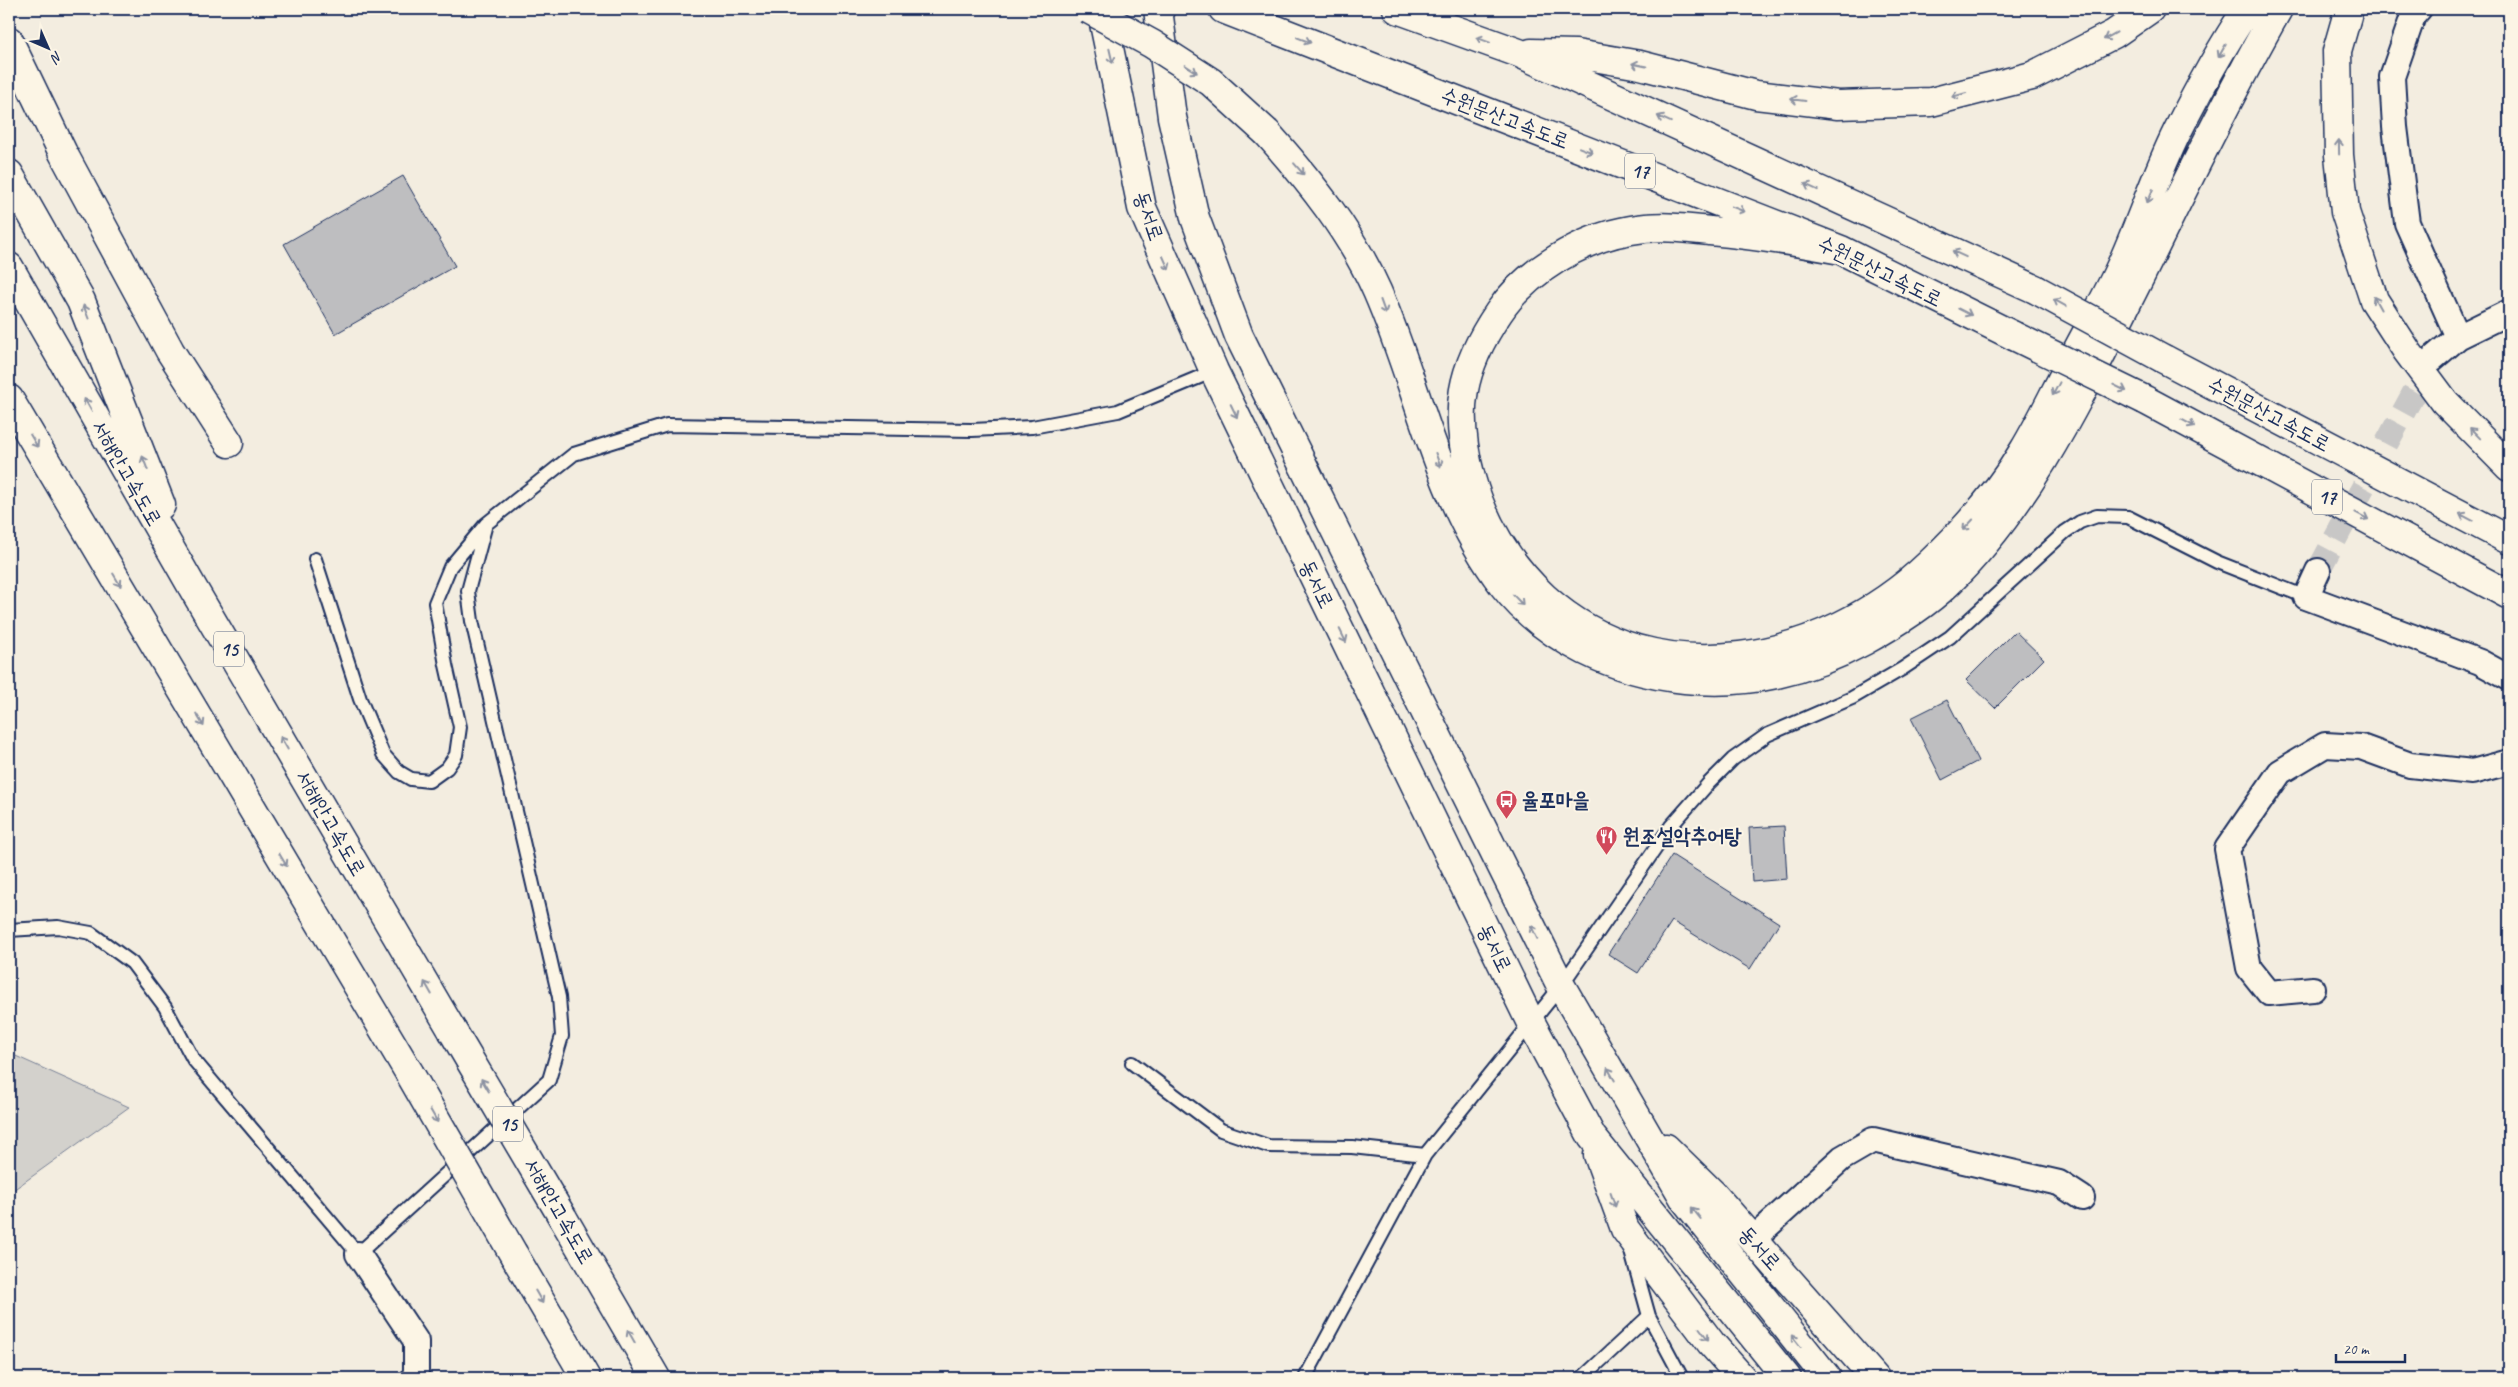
<svg xmlns="http://www.w3.org/2000/svg" width="2518" height="1387" font-family="Caveat,'Poor Story',sans-serif">
<style>
.green{fill:#d3d1cc;stroke:#778095}
.building{fill:#bebec0;stroke:#1b2f5e}
.lines{fill:none;stroke-linecap:round;stroke-linejoin:round}
.street-tunnel{stroke:#c8c7c6;stroke-width:24;stroke-dasharray:24 12;stroke-linecap:butt}
.lane-casing{stroke:#1b2f5e;stroke-width:16}
.street-casing{stroke:#1b2f5e;stroke-width:28}
.secondary-casing{stroke:#1b2f5e;stroke-width:31}
.highway-casing{stroke:#1b2f5e;stroke-width:31}
.lane{stroke:#fcf5e5;stroke-width:12}
.street{stroke:#fcf5e5;stroke-width:24}
.secondary{stroke:#fcf5e5;stroke-width:28}
.highway{stroke:#fcf5e5;stroke-width:28}
.highway-bridge-casing{stroke:#1b2f5e;stroke-width:31;stroke-linecap:butt}
.highway-bridge{stroke:#fcf5e5;stroke-width:28}
.oneway{stroke:#8c92a2}
.labels{text-anchor:middle;dominant-baseline:central;stroke-width:4;stroke-linejoin:round;paint-order:stroke}
.shield{fill:#fcf5e5;stroke:#5e6a86;stroke-width:1}
.shield-label{font-size:20px;font-weight:bold;fill:#1b2f5e}
.street-label{font-size:21px;fill:#1b2f5e;stroke:#fcf5e5}
.poi-label{font-size:21px;font-weight:bold;fill:#1b2f5e;stroke:#fcf5e5;text-anchor:start}
</style>
<rect width="100%" height="100%" fill="#f3ede0"/>
<filter id="ink" filterUnits="userSpaceOnUse"><feTurbulence type="fractalNoise" baseFrequency=".02" numOctaves="2"/><feDisplacementMap in="SourceGraphic" scale="10" xChannelSelector="R" yChannelSelector="G"/><feConvolveMatrix kernelMatrix="1 2 1 2 8 2 1 2 1" color-interpolation-filters="sRGB"/></filter>
<g filter="url(#ink)">
<path class="green" d="M9,1053L129,1107L9,1193Z"/>
<path class="building" d="M403,176L455,266L335,334L284,244Z
M2015,631L2044,659L1995,708L1966,680Z
M1947,700L1978,761L1942,780L1911,718Z
M1784,826L1787,879L1752,882L1749,828Z
M1672,855L1779,923L1750,969L1672,921L1638,973L1608,954Z"/>
<g class="lines">
<path class="street-tunnel" d="M2318,571L2432,359"/>
<defs>
<path id="lane" d="M315,559L360,699L383,754L399,772L411,779L429,781L447,768L456,755L460,727L446,665L435,603L450,567L486,524L574,454L667,425L972,430L1032,427L1118,411L1214,371
M9,930L58,927L91,933L132,963L165,1007L193,1059L358,1254L549,1080L562,1036L559,997L472,621L468,591L486,524
M1132,1063L1221,1130L1268,1146L1352,1147L1425,1155
M1649,1316L1682,1378
M1305,1378L1425,1155L1561,986L1671,826L1708,784L1733,759L1767,735L1852,698L1902,669L1950,637L2065,532L2080,522L2097,516L2128,517L2217,562L2306,597
M1582,1378L1649,1316L1630,1248"/>
<path id="street" d="M2419,9L2413,16L2392,77L2395,127L2407,223L2458,337L2432,359
M2458,337L2509,312
M2318,571L2306,597L2480,662L2509,678
M2313,989L2269,993L2249,968L2227,849L2280,772L2325,745L2361,747L2410,765L2472,772L2509,762
M1753,1239L1842,1158L1873,1140L2059,1183L2082,1198
M358,1254L416,1341V1371L414,1378"/>
<path id="secondary" d="M1101,9L1142,208L1214,371L1530,1021L1592,1137L1787,1378
M1158,9L1172,117L1195,218L1239,336L1561,986L1685,1200L1827,1378
M1666,1148L1712,1193L1875,1378
M1598,1155L1625,1229L1711,1343L1742,1378"/>
<path id="highway" d="M1223,9L1841,250L2014,336
M1397,9L1519,53L2035,289
M2349,9L2337,51L2339,155L2345,212L2374,300L2407,351L2445,402L2509,467
M9,41L63,153L170,351L229,443
M1531,53L1576,54L1640,65L1756,95L1838,105L1931,102L2032,76L2114,34L2150,9
M1267,133C1309,180 1351,232 1377,291C1420,389 1437,498 1503,585C1547,641 1616,672 1685,679C1747,686 1809,671 1864,641C1893,625 1923,607 1947,584C2034,500 2085,385 2139,279C2184,188 2228,97 2278,9
M9,174L81,301L161,505
M1841,250C1798,242 1754,235 1710,231C1683,228 1658,225 1631,230C1582,238 1527,271 1499,312C1460,369 1453,412 1471,478C1484,524 1510,565 1544,597C1657,700 1826,662 1928,565C1965,530 1998,494 2024,450C2041,422 2054,393 2070,364C2086,333 2104,302 2119,270C2140,225 2155,176 2177,132C2198,90 2221,48 2247,9
M9,267L194,590L452,1030
M2164,359L2509,540
M9,399L410,1074
M2145,400L2509,595
M563,1218L656,1378
M514,1255L586,1378"/>
</defs>
<use href="#lane" class="lane-casing"/>
<use href="#street" class="street-casing"/>
<use href="#secondary" class="secondary-casing"/>
<use href="#highway" class="highway-casing"/>
<use href="#lane" class="lane"/>
<use href="#street" class="street"/>
<use href="#secondary" class="secondary"/>
<use href="#highway" class="highway"/>
<defs>
<path id="highway-bridge" d="M1088,9L1152,44L1211,82L1267,133
M2035,289L2164,359
M2014,336L2145,400
M452,1030L563,1218
M410,1074L514,1255"/>
</defs>
<use href="#highway-bridge" class="highway-bridge-casing"/>
<use href="#highway-bridge" class="highway-bridge"/>
</g>
<defs><path id="oneway-shaft" d="M-6 0H5M1.5-3L5.5 0L1.5 3" fill="none" stroke-width="1.6" stroke-linecap="round" stroke-linejoin="round" transform="scale(1.25)"/></defs>
<g class="oneway">
<use href="#oneway-shaft" transform="translate(2110 36) rotate(151)"/>
<use href="#oneway-shaft" transform="translate(1304 40) rotate(21)"/>
<use href="#oneway-shaft" transform="translate(1483 40) rotate(-160)"/>
<use href="#oneway-shaft" transform="translate(2222 51) rotate(120)"/>
<use href="#oneway-shaft" transform="translate(1111 56) rotate(77)"/>
<use href="#oneway-shaft" transform="translate(1639 65) rotate(-168)"/>
<use href="#oneway-shaft" transform="translate(1191 69) rotate(33)"/>
<use href="#oneway-shaft" transform="translate(1959 95) rotate(165)"/>
<use href="#oneway-shaft" transform="translate(1798 100) rotate(-173)"/>
<use href="#oneway-shaft" transform="translate(1664 119) rotate(-155)"/>
<use href="#oneway-shaft" transform="translate(2339 147) rotate(-91)"/>
<use href="#oneway-shaft" transform="translate(1586 150) rotate(21)"/>
<use href="#oneway-shaft" transform="translate(1299 169) rotate(49)"/>
<use href="#oneway-shaft" transform="translate(1811 187) rotate(-155)"/>
<use href="#oneway-shaft" transform="translate(2150 196) rotate(113)"/>
<use href="#oneway-shaft" transform="translate(1738 209) rotate(21)"/>
<use href="#oneway-shaft" transform="translate(1959 254) rotate(-155)"/>
<use href="#oneway-shaft" transform="translate(1166 263) rotate(66)"/>
<use href="#oneway-shaft" transform="translate(2060 303) rotate(-151)"/>
<use href="#oneway-shaft" transform="translate(2377 303) rotate(-119)"/>
<use href="#oneway-shaft" transform="translate(1383 307) rotate(70)"/>
<use href="#oneway-shaft" transform="translate(86 312) rotate(-111)"/>
<use href="#oneway-shaft" transform="translate(1965 312) rotate(27)"/>
<use href="#oneway-shaft" transform="translate(2120 388) rotate(26)"/>
<use href="#oneway-shaft" transform="translate(2056 389) rotate(118)"/>
<use href="#oneway-shaft" transform="translate(88 405) rotate(-120)"/>
<use href="#oneway-shaft" transform="translate(1234 411) rotate(64)"/>
<use href="#oneway-shaft" transform="translate(2188 423) rotate(28)"/>
<use href="#oneway-shaft" transform="translate(2475 433) rotate(-134)"/>
<use href="#oneway-shaft" transform="translate(34 441) rotate(59)"/>
<use href="#oneway-shaft" transform="translate(1438 460) rotate(70)"/>
<use href="#oneway-shaft" transform="translate(145 463) rotate(-111)"/>
<use href="#oneway-shaft" transform="translate(2362 516) rotate(28)"/>
<use href="#oneway-shaft" transform="translate(2466 517) rotate(-152)"/>
<use href="#oneway-shaft" transform="translate(1968 525) rotate(133)"/>
<use href="#oneway-shaft" transform="translate(117 580) rotate(59)"/>
<use href="#oneway-shaft" transform="translate(1518 600) rotate(46)"/>
<use href="#oneway-shaft" transform="translate(1343 636) rotate(64)"/>
<use href="#oneway-shaft" transform="translate(200 720) rotate(59)"/>
<use href="#oneway-shaft" transform="translate(284 743) rotate(-120)"/>
<use href="#oneway-shaft" transform="translate(283 860) rotate(59)"/>
<use href="#oneway-shaft" transform="translate(1534 932) rotate(-116)"/>
<use href="#oneway-shaft" transform="translate(428 988) rotate(-120)"/>
<use href="#oneway-shaft" transform="translate(1611 1074) rotate(-120)"/>
<use href="#oneway-shaft" transform="translate(485 1085) rotate(-121)"/>
<use href="#oneway-shaft" transform="translate(434 1116) rotate(60)"/>
<use href="#oneway-shaft" transform="translate(1613 1200) rotate(71)"/>
<use href="#oneway-shaft" transform="translate(1696 1213) rotate(-128)"/>
<use href="#oneway-shaft" transform="translate(539 1297) rotate(60)"/>
<use href="#oneway-shaft" transform="translate(1704 1334) rotate(53)"/>
<use href="#oneway-shaft" transform="translate(631 1336) rotate(-120)"/>
<use href="#oneway-shaft" transform="translate(1796 1341) rotate(-128)"/>
</g>
</g>
<defs>
<symbol id="bus-pin" viewBox="-11 -11 22 30"><path d="M0 17L-7.5 6A9.5 9.5 0 1 1 7.5 6Z" fill="#d1495b" stroke="#fcf5e5"/><path d="M-5-6H5V4H4V6H2V4H-2V6H-4V4H-5ZM-3.5-4V0h7V-4ZM-3.5 1.2v1.5H-2V1.2ZM2 1.2v1.5H3.5V1.2Z" fill="#fff"/></symbol>
<symbol id="restaurant-pin" viewBox="-11 -11 22 30"><path d="M0 17L-7.5 6A9.5 9.5 0 1 1 7.5 6Z" fill="#d1495b" stroke="#fcf5e5"/><path d="M-5-6h1v4h1v-4h1v4h1v-4h1v5L-1.5 .5V6h-2V.5L-5-1ZM5-6V6H3V1.5H1.5Q1.5-4 5-6Z" fill="#fff"/></symbol>
</defs>
<g fill-rule="evenodd">
<use href="#bus-pin" x="1494" y="788" width="25" height="34"/>
<use href="#restaurant-pin" x="1594" y="824" width="25" height="34"/>
</g>
<g class="labels">
<g class="shield">
<rect x="1625" y="153.5" width="30" height="35" rx="4"/>
<rect x="2312" y="479.5" width="30" height="35" rx="4"/>
<rect x="214" y="631.5" width="30" height="35" rx="4"/>
<rect x="493" y="1106.5" width="30" height="35" rx="4"/>
</g>
<g class="shield-label">
<text x="1640" y="171">17</text>
<text x="2327" y="497">17</text>
<text x="229" y="649">15</text>
<text x="508" y="1124">15</text>
</g>
<g class="street-label">
<text transform="translate(1505 118) rotate(21)">수원문산고속도로</text>
<text transform="translate(1149 216) rotate(71)">동서로</text>
<text transform="translate(1880 271) rotate(26)">수원문산고속도로</text>
<text transform="translate(2269 414) rotate(28)">수원문산고속도로</text>
<text transform="translate(127 473) rotate(60)">서해안고속도로</text>
<text transform="translate(1317 584) rotate(64)">동서로</text>
<text transform="translate(331 823) rotate(60)">서해안고속도로</text>
<text transform="translate(1495 948) rotate(64)">동서로</text>
<text transform="translate(559 1211) rotate(60)">서해안고속도로</text>
<text transform="translate(1760 1248) rotate(48)">동서로</text>
</g>
<g class="poi-label">
<text x="1522" y="800">율포마을</text>
<text x="1623" y="836">원조설악추어탕</text>
</g>
</g>
<rect width="2518" height="1387" fill="none" stroke="#fcf5e5" stroke-width="30"/>
<rect x="15" y="15" width="2488" height="1357" fill="none" stroke="#1b2f5e" stroke-width="2" filter="url(#ink)"/>
<g transform="translate(48 48) rotate(135)" stroke="#fcf5e5" stroke-width="4" paint-order="stroke">
<path d="M0-4L9 19L0 12L-9 19Z" fill="#1b2f5e"/>
<text y="-8" font-size="14" font-weight="bold" text-anchor="middle" fill="#1b2f5e">N</text>
</g>
<path d="M2336 1354v8h69v-8" fill="none" stroke="#1b2f5e" stroke-width="2.5"/>
<text x="2343" y="1354" font-size="15" fill="#1b2f5e" stroke="#fcf5e5" stroke-width="4" paint-order="stroke">20 m</text>
</svg>
